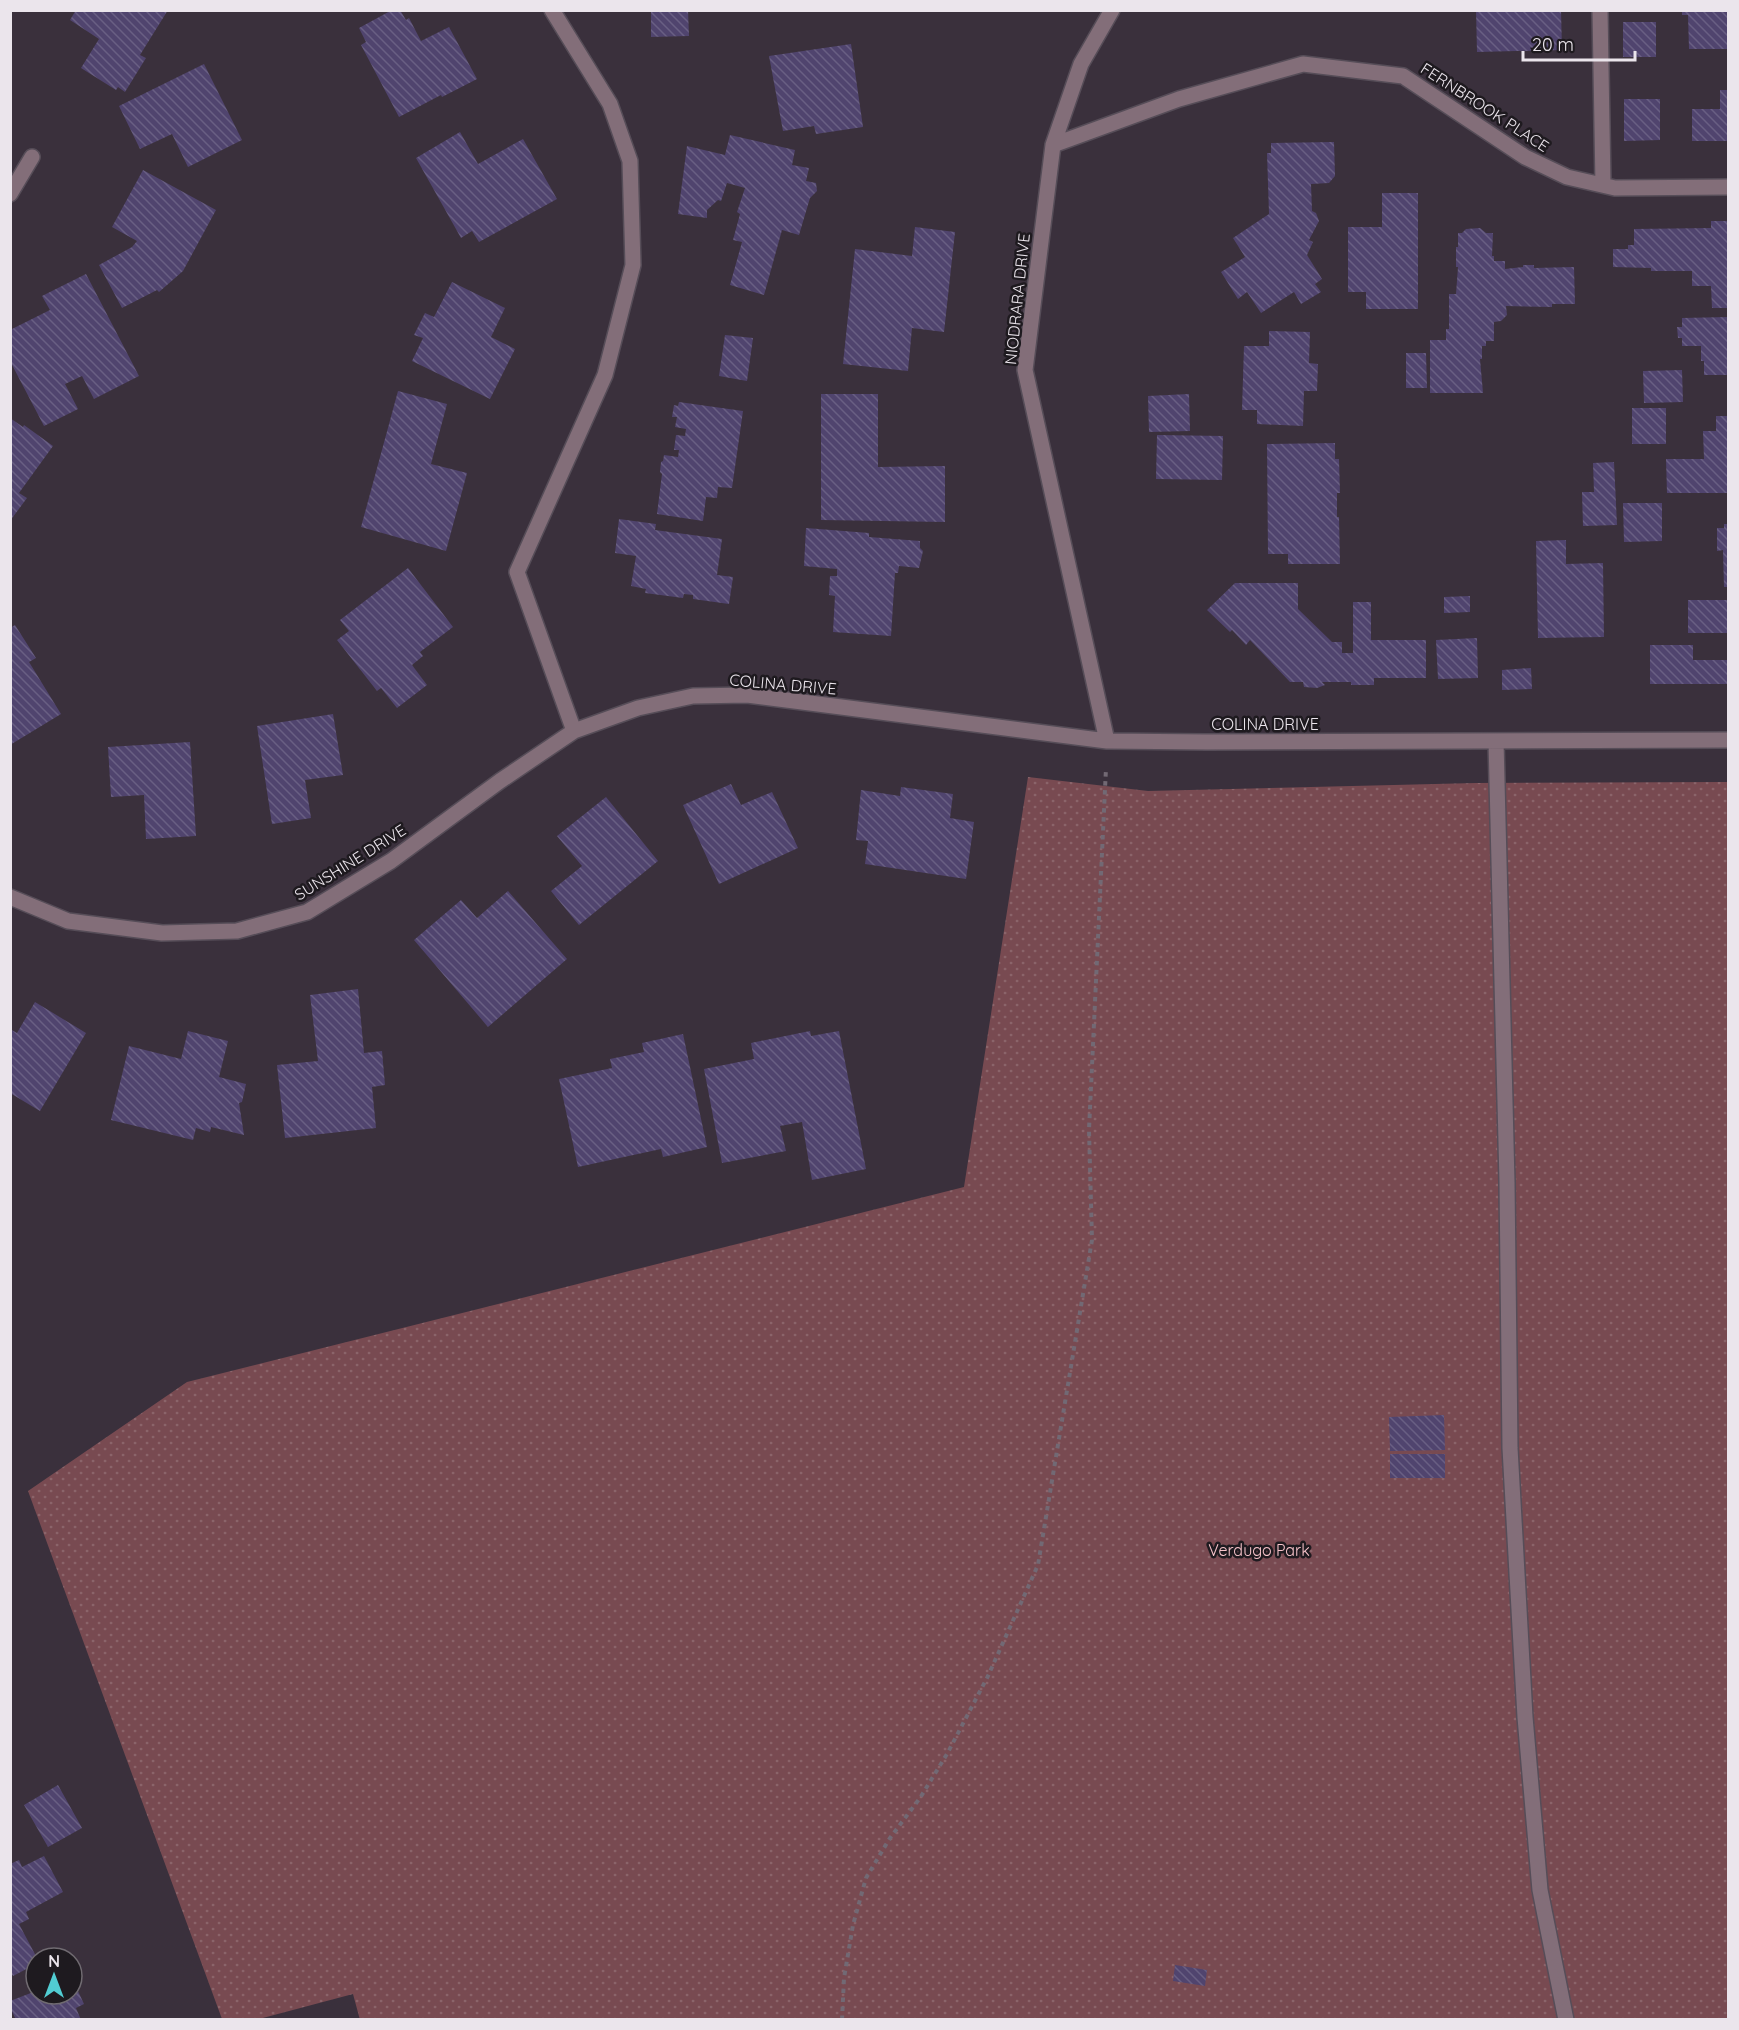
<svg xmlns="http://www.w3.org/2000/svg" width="1739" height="2030" font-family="Quicksand,sans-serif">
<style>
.park{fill:url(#park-dots)}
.building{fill:url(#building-back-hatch)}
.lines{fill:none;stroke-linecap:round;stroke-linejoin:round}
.minor-casing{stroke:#564d58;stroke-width:18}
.path{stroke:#726974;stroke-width:4;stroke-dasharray:4.5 4.5;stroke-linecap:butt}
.minor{stroke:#836e79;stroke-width:15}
.labels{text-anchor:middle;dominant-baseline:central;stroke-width:5;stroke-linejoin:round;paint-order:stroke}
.street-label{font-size:16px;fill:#ebe5ec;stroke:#1e1a1f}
.park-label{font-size:16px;fill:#f8c4cb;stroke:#1e1a1f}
</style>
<defs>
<pattern id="park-dots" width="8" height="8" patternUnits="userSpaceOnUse" patternTransform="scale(1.5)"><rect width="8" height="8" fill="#784a51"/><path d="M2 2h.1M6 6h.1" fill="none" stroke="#8b646a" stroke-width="1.8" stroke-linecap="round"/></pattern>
<pattern id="building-back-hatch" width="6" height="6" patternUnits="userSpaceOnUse" patternTransform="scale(1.5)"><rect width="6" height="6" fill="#50446e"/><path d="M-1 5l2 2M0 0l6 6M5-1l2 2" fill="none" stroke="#695f83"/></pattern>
</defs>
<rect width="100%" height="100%" fill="#3a303c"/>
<path class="park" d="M1028,777L1148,791L1476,783L1728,782V2019L360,2020L353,1994L259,2019H222L28,1491L187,1382L964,1187Z"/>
<path class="building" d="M76,10H168L140,55L146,58L125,92L118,87L116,90L81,68L99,39L70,20Z
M392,10H400L406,20L409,18L421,41L449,27L477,79L442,97L441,95L399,117L361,45L366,42L359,28Z
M651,10H688L689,36L651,37Z
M1476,10H1561L1562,50L1477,52Z
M1682,10H1728V49H1689L1688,15H1682Z
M1623,22H1656V57H1623Z
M851,44L863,127L816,134L814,126L783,131L769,56Z
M204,64L242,140L188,167L172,134L140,149L119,106Z
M1720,90H1728V141H1692V109H1720Z
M1624,99H1660V140L1624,141Z
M460,132L478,164L523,139L557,199L479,242L472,231L461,238L416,158Z
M730,135L795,150L792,165L809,168L806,181L816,183L817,191L810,198L799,235L782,230L764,295L730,285L742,242L733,240L740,214L737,212L745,188L727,183L721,201L718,200L707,210V218L678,214L687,146L725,155Z
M1334,142L1335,176L1329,183L1311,184L1312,211L1316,213L1319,221L1309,240L1313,242L1307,255L1322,279L1315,284L1321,292L1301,304L1294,292L1261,313L1247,292L1238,299L1221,272L1245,257L1233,238L1269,214L1267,153H1271V143Z
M143,170L216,210L183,271L159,292L157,290L122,308L99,265L132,247L137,241L112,227Z
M1382,193H1418V309H1366V292H1348V227H1382Z
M1711,221H1728V308H1712L1711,286H1692V271H1651V268L1613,267V249H1628V245H1634V229L1711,228Z
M915,227L955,232L944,332L912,328L908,371L843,364L855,249L912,256Z
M1480,228L1486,233H1493L1492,256H1494V261H1505V269L1523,267V265H1534V268L1574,267L1575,304H1552V307L1506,306L1507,315L1501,321L1494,322V341H1486V346H1482V359H1480L1483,393H1430V340H1446V329H1449V294H1456L1458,267H1456V247H1458V233H1462L1466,229Z
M86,274L139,376L94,399L82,376L65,384L78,409L44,426L10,361V330L50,310L42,296Z
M452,282L505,308L491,337L515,349L490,399L412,361L423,338L414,335L425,313L434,317Z
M1728,317V375H1704V361H1701V346H1682V338H1678L1677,327H1682V318Z
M1269,331L1310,332L1309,363L1318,364L1317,391H1304L1303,426L1257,424V410H1242L1244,346H1269Z
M725,335L753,338L747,381L719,376Z
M1406,353H1426L1427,388H1406Z
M1682,370L1683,402L1644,403L1643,371Z
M398,391L447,404L431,464L467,473L446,551L361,527Z
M821,394H878V467L945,466V522L821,520Z
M1189,394L1190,431L1149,432L1148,396Z
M679,402L743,411L732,488L718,487L717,498L706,497L703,521L657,514L662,474L660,472L661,462L663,461L664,455L678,457L679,450H674L676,435L685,436L686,429L675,427L677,417H672L674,405L678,406Z
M1632,408H1666V444H1632Z
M1716,416H1728V493H1667L1666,459H1704L1703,431H1716Z
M10,418L23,427L24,425L53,446L19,493L27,498L10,521Z
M1157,435L1223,436L1222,480L1156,479Z
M1335,443V459H1339L1340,493H1337V517H1339L1340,564H1288V554H1268L1267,444Z
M1614,462L1617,525L1583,526L1582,492H1594L1593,463Z
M1623,503H1662V541L1624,542Z
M619,519L656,524L655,530L722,539L717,575L733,577L729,604L693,599V595L684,594L683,598L645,593L646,589L631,586L636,556L615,553Z
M1724,524H1728V587H1724L1723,550L1717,551V528H1724Z
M806,528L869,533V537L920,541V548L923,551L919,568L899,566L898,573H895L891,636L833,632L835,596L829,595L830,576H837V569L804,566Z
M1566,540V564L1603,563L1604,637L1538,638L1536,541Z
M408,568L453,627L420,652L423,656L412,665L427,685L397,708L381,688L377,691L337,640L349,631L340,620Z
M1235,583H1298V609L1332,642H1342V653H1353V602H1371V640H1426V678H1374V685H1351V682H1322L1325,685L1317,688L1304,687L1303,682H1290L1250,640L1246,645L1232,630L1230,632L1207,610Z
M1470,596V612L1444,613V597Z
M1688,600H1728V633H1688Z
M15,625L36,658L29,662L61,714L10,745V628Z
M1477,638L1478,678L1438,679L1436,640Z
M1650,645H1693V660H1728V684H1650Z
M1531,668L1532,689L1502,690V670Z
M333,714L343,775L305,780L311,818L272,824L257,726Z
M190,742L196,836L146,839L144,795L111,797L108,747Z
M731,784L741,805L772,792L798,848L719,884L683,805Z
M901,787L953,794L950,818L974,822L966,879L865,864L868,841L856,840L861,790L900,796Z
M606,797L658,861L579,925L551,891L582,866L557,836Z
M508,891L567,959L488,1027L414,940L461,900L477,918Z
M358,989L364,1053L382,1051L385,1085L372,1087L376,1128L285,1138L277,1065L318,1061L310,995Z
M35,1002L86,1033L40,1111L10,1093V1029L17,1033Z
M188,1031L228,1041L219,1077L246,1084L242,1102L239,1103L244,1135L211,1127L210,1132L196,1128L193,1140L111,1120L129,1046L181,1059Z
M810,1031L811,1036L839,1031L866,1169L812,1180L802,1122L780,1126L786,1151L722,1163L704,1069L754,1059L751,1043Z
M683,1034L707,1147L663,1157L661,1149L578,1167L559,1079L612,1068L610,1059L644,1052L642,1043Z
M1444,1415L1445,1450L1390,1451L1389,1417Z
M1390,1454H1445V1478H1390Z
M58,1785L82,1828L48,1847L24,1805Z
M44,1856L63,1892L26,1912L29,1919L19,1924L37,1958L36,1964L13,1976L10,1971V1864L19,1860L22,1867Z
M1175,1965L1207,1970L1205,1986L1173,1981Z
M72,1978L84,2004L76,2008L81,2020H16L10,2007V2001L36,1991V1994H72Z"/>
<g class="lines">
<defs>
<path id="minor" d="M552,10L610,104L630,161L633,265L605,375L517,572L574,731
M1600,10L1603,185
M1053,145L1179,99L1303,64L1403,76L1525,157L1567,177L1615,188L1728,187
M10,194L32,157
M1107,741L1025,370L1053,145L1081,64L1112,10
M1496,741L1507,1182L1510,1448L1525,1717L1540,1890L1566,2020
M10,897L68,921L162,933L237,931L307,912L391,861L500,781L574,731L638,708L693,696L747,695L1107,741L1207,742L1728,740"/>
</defs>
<use href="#minor" class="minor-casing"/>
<path class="path" d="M842,2020L844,1978L853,1925L866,1878L890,1838L920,1798L947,1754L988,1676L1038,1565L1092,1240L1089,1130L1106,768"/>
<use href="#minor" class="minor"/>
</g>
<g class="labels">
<g class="street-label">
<text transform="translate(1485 107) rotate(33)">FERNBROOK PLACE</text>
<text transform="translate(1017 299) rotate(-84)">NIODRARA DRIVE</text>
<text transform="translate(783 684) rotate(5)">COLINA DRIVE</text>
<text x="1265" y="724">COLINA DRIVE</text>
<text transform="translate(350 862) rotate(-32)">SUNSHINE DRIVE</text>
</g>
<g class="park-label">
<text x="1259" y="1550">Verdugo Park</text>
</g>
</g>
<rect width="1739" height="2030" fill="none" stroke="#ebe5ec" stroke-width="24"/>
<g transform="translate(54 1976)"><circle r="28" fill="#1e1a1f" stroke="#706b71" stroke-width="1.5"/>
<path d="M0-4.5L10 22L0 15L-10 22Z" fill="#51ccd2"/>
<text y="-9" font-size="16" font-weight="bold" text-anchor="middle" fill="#ebe5ec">N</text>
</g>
<path d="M1523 51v9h112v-9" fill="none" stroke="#ebe5ec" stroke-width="3"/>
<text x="1532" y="51" font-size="18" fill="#ebe5ec" stroke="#1e1a1f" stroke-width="4.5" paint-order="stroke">20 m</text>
</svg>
